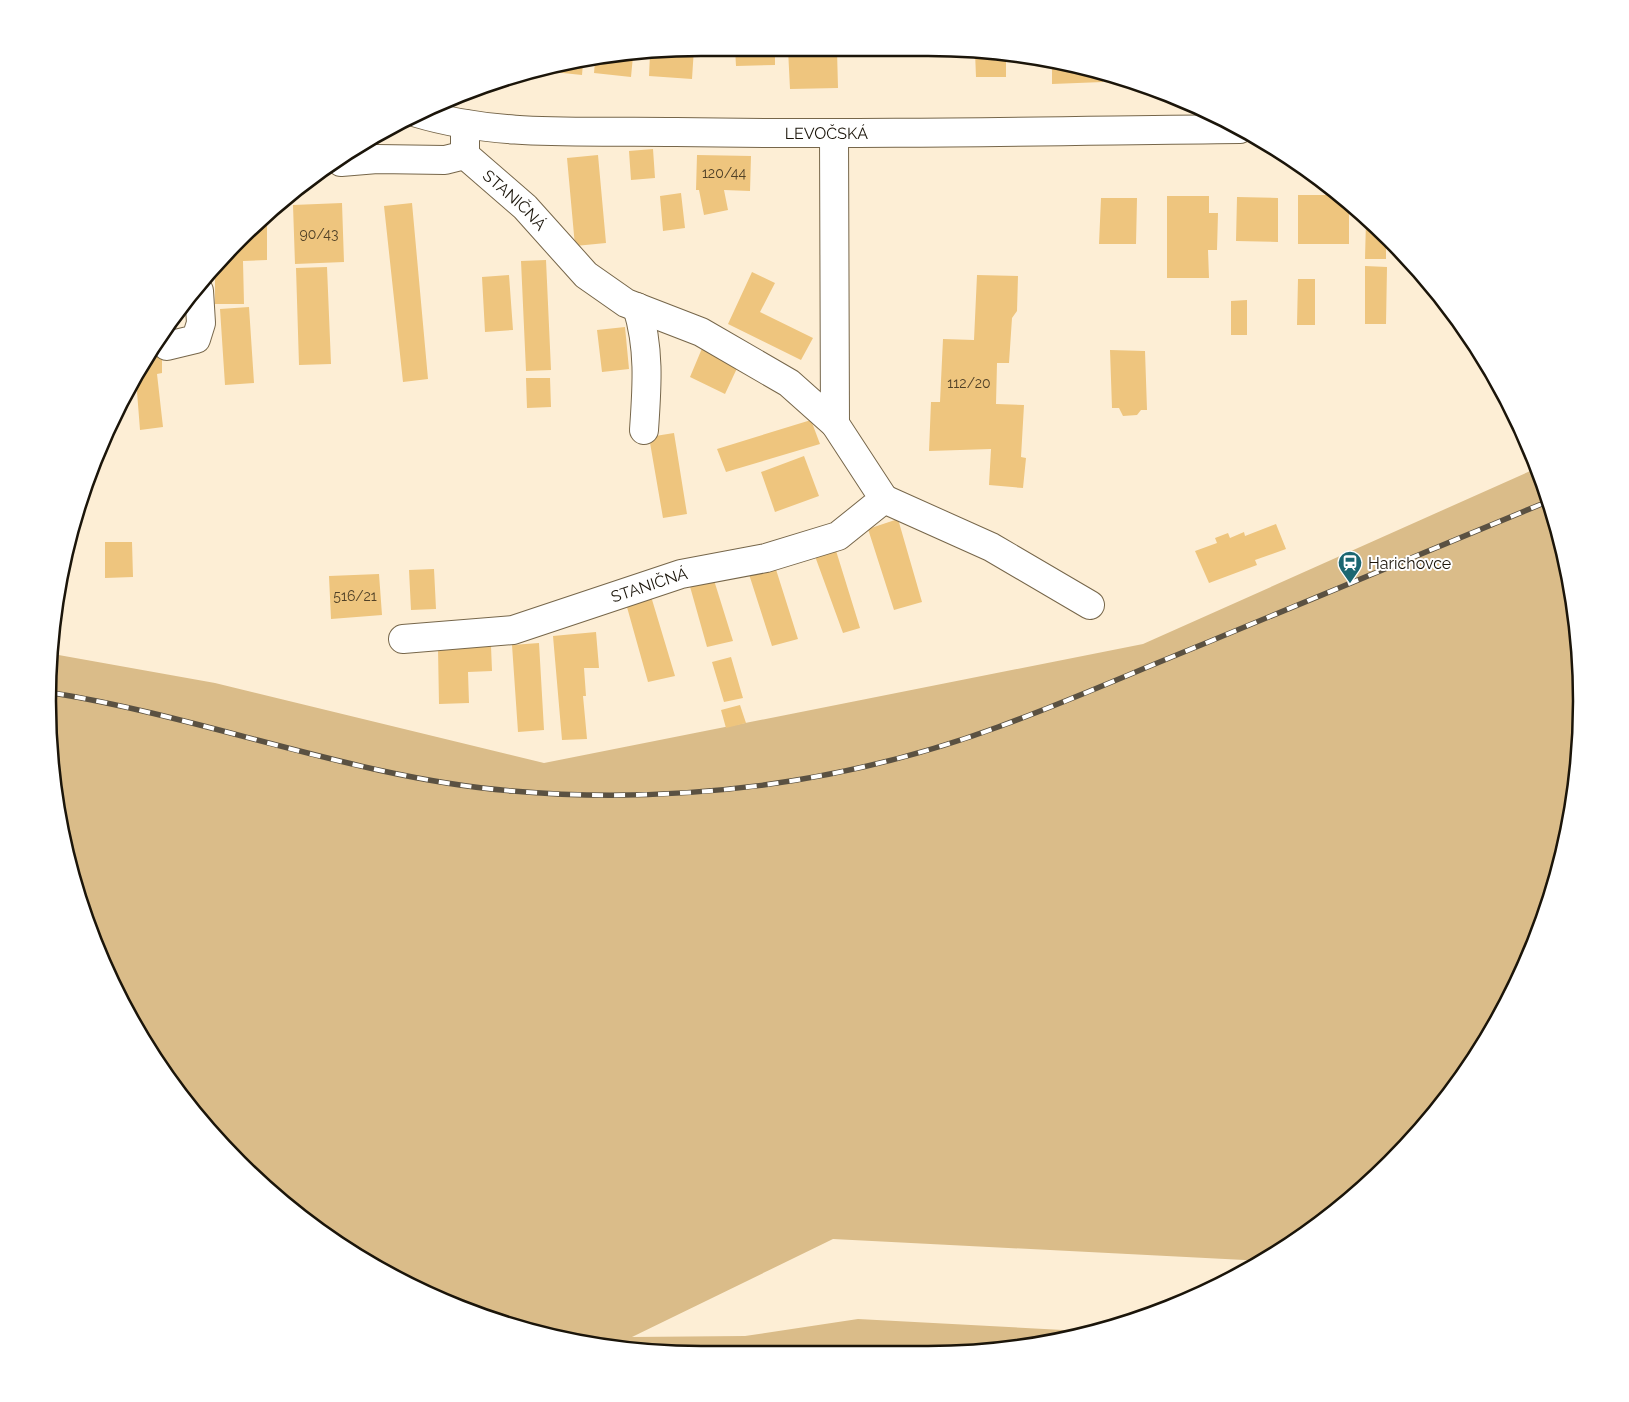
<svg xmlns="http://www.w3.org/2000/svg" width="1629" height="1402" font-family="Raleway,sans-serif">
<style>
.green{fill:#dabc89}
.building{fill:#eec57e}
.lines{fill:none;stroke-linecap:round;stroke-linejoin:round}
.minor-casing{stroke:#76664a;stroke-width:30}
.major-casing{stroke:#76664a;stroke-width:30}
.minor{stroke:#fff;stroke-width:28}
.major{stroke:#fff;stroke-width:28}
.rail-casing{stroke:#5a5142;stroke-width:5.5}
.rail{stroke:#fff;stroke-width:4;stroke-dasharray:11;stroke-linecap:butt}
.labels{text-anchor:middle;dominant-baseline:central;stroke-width:4;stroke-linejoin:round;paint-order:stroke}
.number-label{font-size:14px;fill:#504127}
.street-label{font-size:16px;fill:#1b150a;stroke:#fff}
.poi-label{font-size:16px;fill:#1b150a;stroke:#fff;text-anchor:start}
.rim{fill:none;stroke:#1b150a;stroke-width:2.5}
</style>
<rect width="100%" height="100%" fill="#fdeed5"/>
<path class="green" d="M1537,468L1547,491L1576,615L1580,743L1559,870L1514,990L1447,1099L1359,1192L1264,1261L833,1239L632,1337L745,1336L858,1319L1082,1331L971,1353L701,1354L616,1346L622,1341L613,1346L573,1342L451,1305L338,1244L239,1163L157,1064L82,911L53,786V654L215,683L544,763L1143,644Z"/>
<path class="building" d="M694,48L692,79L649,76L650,54Z
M735,48L775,49V65L736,66Z
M788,49L837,50L838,88L790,89Z
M975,52L1006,53V77H976Z
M633,56L631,77L594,73L595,61Z
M1052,61L1102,72L1103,82L1052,84Z
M583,63L582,75L534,70V69Z
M653,149L655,178L631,180L629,151Z
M598,155L606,243L575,246L567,158Z
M697,155L751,156L750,191L724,190L728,210L704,215L699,190H696Z
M681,193L685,228L663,231L660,196Z
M1298,195H1340L1341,203L1349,204V244H1298Z
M1167,196H1209V213H1218L1217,250H1208L1209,278H1167Z
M1237,197L1278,198V242L1236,241Z
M1101,198H1137L1136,244H1099Z
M342,203L344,262L295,264L293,205Z
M412,203L428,379L403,382L384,206Z
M262,219H267V260L243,261L244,304H215V272Z
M1366,220L1389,242H1386V259H1365Z
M546,260L551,370L526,371L521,261Z
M1365,266L1387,267L1386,324H1365Z
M327,267L331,364L299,365L296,268Z
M752,272L775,283L760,312L813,338L801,360L728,324Z
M509,275L513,330L485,332L482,277Z
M977,275L1018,276L1017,311L1012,318L1009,363H997L996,404L1024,405L1021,457L1026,458L1023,488L989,485L991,449L929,451L931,402H940L943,339L974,340Z
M1298,279H1315V325H1297Z
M1247,300V335H1231V301Z
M249,307L254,383L225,385L220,309Z
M625,327L629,369L602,372L597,330Z
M703,346L739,364L725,394L690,377Z
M1110,350L1145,351L1147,410H1141L1137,415L1123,416L1119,408H1112Z
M162,356V373L157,374L163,427L140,430L136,379L147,357Z
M526,378H550L551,407L527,408Z
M811,420L820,444L726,472L717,449Z
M674,433L687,514L663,518L649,437Z
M804,456L819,496L775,512L761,472Z
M898,519L922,602L894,610L868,529Z
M1276,524L1286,549L1255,560L1257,565L1209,583L1195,551L1217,543L1215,538L1228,533L1230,538L1244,532L1245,536Z
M833,541L860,628L843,633L812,548Z
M105,542H132L133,577L105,578Z
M773,560L798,639L772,646L747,568Z
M434,569L436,609L411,610L409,570Z
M379,574L382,615L331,619L329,576Z
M713,577L733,641L707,647L689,583Z
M650,593L675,676L648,682L625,600Z
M596,632L599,668H584L586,696H583L587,739L562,740L553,636Z
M539,643L544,730L518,732L512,645Z
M491,646L492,671L468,672L469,703L439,704L438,649Z
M731,657L743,698L724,702L712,662Z
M740,705L746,723L726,728L721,710Z"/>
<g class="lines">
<defs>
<g id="minor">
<path id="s1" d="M465,124V155L525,207L586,275L626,303L701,332L789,383L835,424L834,134"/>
<path d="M341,162L377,159L445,160L465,155"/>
<path d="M637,307C650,348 647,387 644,430"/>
<path d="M167,346L196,339L201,323L199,291"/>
<path d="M884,499L991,547L1090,605"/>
<path id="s2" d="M403,639L513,630L681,574L766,558L838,536L884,499L835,424"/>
</g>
<g id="major">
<path id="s3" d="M417,113C500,138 590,130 676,132C864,135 1052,131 1240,129"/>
</g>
</defs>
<use href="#minor" class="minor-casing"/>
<use href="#major" class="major-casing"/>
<use href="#minor" class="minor"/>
<use href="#major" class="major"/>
<defs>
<path id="rail" d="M53,693C208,718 355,778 512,791C677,805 843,784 998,727C1067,702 1134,672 1201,645C1317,597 1433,549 1549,501"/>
</defs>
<use href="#rail" class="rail-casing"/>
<use href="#rail" class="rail"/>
</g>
<defs>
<symbol id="station-pin" viewBox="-11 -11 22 30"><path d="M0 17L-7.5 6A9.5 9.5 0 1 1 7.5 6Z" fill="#1c6771" stroke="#fff"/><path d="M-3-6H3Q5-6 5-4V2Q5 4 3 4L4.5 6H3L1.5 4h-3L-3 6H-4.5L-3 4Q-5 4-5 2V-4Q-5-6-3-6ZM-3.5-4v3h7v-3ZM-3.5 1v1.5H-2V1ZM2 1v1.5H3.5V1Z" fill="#fff"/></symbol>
</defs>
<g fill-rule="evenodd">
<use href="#station-pin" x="1336" y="549" width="28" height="38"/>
</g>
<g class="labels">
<g class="number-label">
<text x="724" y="173">120/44</text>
<text x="319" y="234">90/43</text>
<text x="969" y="383">112/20</text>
<text x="355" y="596">516/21</text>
</g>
<g class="street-label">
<text stroke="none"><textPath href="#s3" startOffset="411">LEVOČSKÁ</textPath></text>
<text stroke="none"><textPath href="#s1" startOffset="98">STANIČNÁ</textPath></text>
<text stroke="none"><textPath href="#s2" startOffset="254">STANIČNÁ</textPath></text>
</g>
<g class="poi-label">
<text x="1368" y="563">Harichovce</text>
</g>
</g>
<path d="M0 0H1629V1402H0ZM701 56H928A645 645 0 0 1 1573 701V701A645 645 0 0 1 928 1346H701A645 645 0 0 1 56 701V701A645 645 0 0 1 701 56Z" fill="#fff" fill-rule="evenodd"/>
<path class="rim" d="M701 56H928A645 645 0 0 1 1573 701V701A645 645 0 0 1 928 1346H701A645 645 0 0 1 56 701V701A645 645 0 0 1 701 56Z"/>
</svg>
